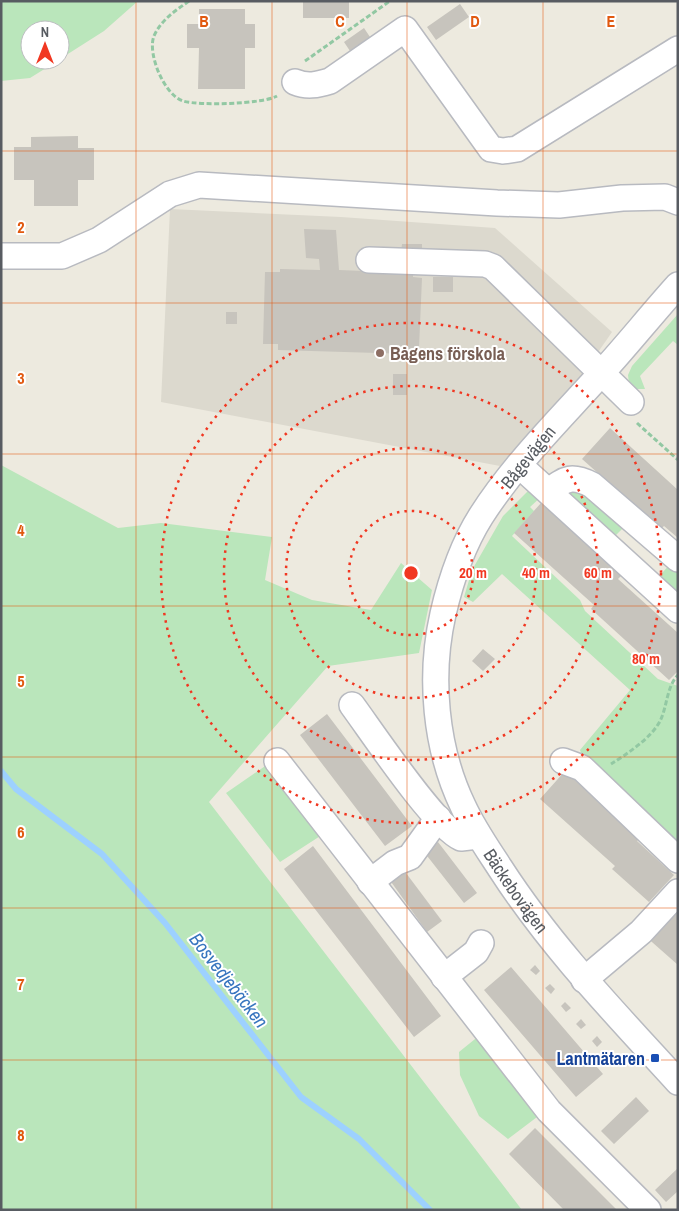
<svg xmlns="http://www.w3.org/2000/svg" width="679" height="1211" font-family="'Archivo Narrow',sans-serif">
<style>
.education{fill:#dcd9ce}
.green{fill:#bae6bb}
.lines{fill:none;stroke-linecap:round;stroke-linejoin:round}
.stream{stroke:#9dd1ff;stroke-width:6}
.building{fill:#c7c4bd}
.minor-casing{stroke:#b8bac0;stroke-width:28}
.path{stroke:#92c8a3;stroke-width:3;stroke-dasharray:5 2.5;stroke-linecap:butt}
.minor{stroke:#fff;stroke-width:25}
.grid{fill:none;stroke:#e15910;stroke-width:1;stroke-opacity:0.55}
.ring{fill:none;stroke:#f13721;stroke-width:2.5;stroke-dasharray:2.5 5}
.education-dot{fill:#8d6e63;stroke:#fff;stroke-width:2}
.transit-dot{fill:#1a4fb4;stroke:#fff;stroke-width:2}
.labels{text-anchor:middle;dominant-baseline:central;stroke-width:4;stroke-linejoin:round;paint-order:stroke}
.education-label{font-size:18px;font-weight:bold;fill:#785e54;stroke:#fff;text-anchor:start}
.street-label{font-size:18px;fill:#585c62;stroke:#fff}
.transit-label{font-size:18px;font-weight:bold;fill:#164399;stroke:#fff;text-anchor:end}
.water-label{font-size:19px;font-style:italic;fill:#3876bf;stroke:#fff}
.grid-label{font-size:16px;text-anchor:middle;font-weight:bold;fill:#e15910;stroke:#fff;stroke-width:4;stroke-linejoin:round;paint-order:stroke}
.centre{fill:#f13721;stroke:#fff;stroke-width:2.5}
.ring-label{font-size:15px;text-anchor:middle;font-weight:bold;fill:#f13721;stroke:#fff;stroke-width:4;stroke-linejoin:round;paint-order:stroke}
</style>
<rect width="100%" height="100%" fill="#edeadf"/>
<path class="education" d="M170,209L341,217L495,228L612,332L583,374L500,466L161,402Z"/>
<path class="green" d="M1,1H138L104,31L60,59V30H30V60H59L30,78L1,81Z
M678,314V345L673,341L640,376L645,389H634L629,384L628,375L632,366Z
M1,465L118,528L161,523L272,537L265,580L312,600L371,610L401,563L432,590L419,653L328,666L209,802L522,1210H1Z
M568,484L575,485L625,526L612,539L567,497Z
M539,490L542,496L530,507L534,511L512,536L580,600L585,611L658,679L678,686V850L583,758L580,750L630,690L502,574L473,602L464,597L472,570L503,516L528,491Z
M672,562L678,567V602L654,582Z
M271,762L328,831L280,862L226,793Z
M480,1035L545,1111L508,1139L479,1116L460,1075L459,1052Z"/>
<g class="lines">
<path class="stream" d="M1,771L16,789L102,854L165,923L301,1097L359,1139L430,1210"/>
</g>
<path class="building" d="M303,1H349V18H303Z
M460,4L469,17L436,40L427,27Z
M199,9H245V24H255V48H245V89H198L199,48H187V24H199Z
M364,28L372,40L352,54L344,42Z
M78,136V148H94V180H78V206H34V180H14V147H31V137Z
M304,229L336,230L339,270L413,273V277L422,278L419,348H412L411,354L278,350V344H263L265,272H280V269L320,270L319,259L306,258Z
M402,244H422V252H401Z
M433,277H453V292H433Z
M226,312H237V324H226Z
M393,374H407V395H393Z
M610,428L678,490V538L664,526L661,529L582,459Z
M541,503L622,575L618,579L678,633V671L669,680L591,609L594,605L514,533Z
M483,649L495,659L483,671L472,661Z
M327,714L412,826L385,846L300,735Z
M565,771L640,838L637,841L674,875L649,902L612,869L615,866L540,799Z
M438,842L477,893L464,903L424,852Z
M313,846L441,1016L414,1037L284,869Z
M403,869L442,921L427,932L389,879Z
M670,907L678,914V965L644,935Z
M535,965L540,971L536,975L530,970Z
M511,967L603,1074L576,1097L484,990Z
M550,984L555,989L551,994L545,988Z
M565,1002L571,1008L566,1012L561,1006Z
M581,1019L586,1025L581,1029L576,1024Z
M597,1036L602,1042L597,1047L592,1041Z
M611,1054L616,1060L611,1065L606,1059Z
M636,1097L649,1111L614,1144L601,1131Z
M535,1128L617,1210H564L509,1154Z
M678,1168V1191L666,1202L655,1190Z"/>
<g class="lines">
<defs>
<g id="minor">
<path d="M295,82C307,87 317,85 330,81L405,29L491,149L503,151L517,149L678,49"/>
<path d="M1,256H62L99,240L170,194L199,185L497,203L559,205L622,198L665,197L678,202"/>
<path d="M369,260L485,264L493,267L631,402"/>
<path id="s1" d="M678,285C650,316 624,349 596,379C556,423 513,466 481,516C462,546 451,579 443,614C429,676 435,748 463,806C473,828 487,848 500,868C551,947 615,1013 678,1082"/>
<path d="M519,465L678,610"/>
<path d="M549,491C566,478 572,475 592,485L678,559"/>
<path d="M352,705C372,732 435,827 461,838L478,836"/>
<path d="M277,761L549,1111L648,1210"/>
<path d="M563,761L582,768L678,860"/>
<path d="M370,882L395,863L410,857L438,818"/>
<path d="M444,977L476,952L481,943"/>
<path d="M584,980L641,932L678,892"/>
</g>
</defs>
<use href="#minor" class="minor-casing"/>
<path class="path" d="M189,1C175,11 161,20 154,36C147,53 164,95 183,101C199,106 263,104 277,96
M305,61L390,1
M637,423L678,460
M611,764C627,754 653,737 661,719C667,706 667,686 678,675"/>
<use href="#minor" class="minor"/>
</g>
<path class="grid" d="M136,1V1210M272,1V1210M407,1V1210M543,1V1210M1,151H678M1,303H678M1,454H678M1,606H678M1,757H678M1,908H678M1,1060H678"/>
<g class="ring">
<circle cx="411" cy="573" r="62"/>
<circle cx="411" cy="573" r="125"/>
<circle cx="411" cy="573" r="187"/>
<circle cx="411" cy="573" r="250"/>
</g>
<circle class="education-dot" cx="380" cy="353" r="5"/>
<rect class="transit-dot" x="650" y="1053" width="10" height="10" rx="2.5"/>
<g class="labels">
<g class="education-label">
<text x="390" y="353">Bågens förskola</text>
</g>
<g class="street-label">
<text transform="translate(528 457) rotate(-51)">Bågevägen</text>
<text stroke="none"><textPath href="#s1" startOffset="706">Bäckebovägen</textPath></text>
</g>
<g class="transit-label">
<text x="645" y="1058">Lantmätaren</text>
</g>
<g class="water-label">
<text transform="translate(229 980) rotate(52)">Bosvedjebäcken</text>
</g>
</g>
<g class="grid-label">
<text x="204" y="27">B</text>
<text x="340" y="27">C</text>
<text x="475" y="27">D</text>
<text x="611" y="27">E</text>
<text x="21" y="233">2</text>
<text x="21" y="384">3</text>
<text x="21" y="536">4</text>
<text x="21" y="687">5</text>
<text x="21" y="838">6</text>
<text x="21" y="990">7</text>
<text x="21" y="1141">8</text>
</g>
<circle cx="411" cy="573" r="8" class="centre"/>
<g class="ring-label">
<text x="473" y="578">20 m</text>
<text x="536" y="578">40 m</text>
<text x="598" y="578">60 m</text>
<text x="646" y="664">80 m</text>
</g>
<rect width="679" height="1211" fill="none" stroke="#585c62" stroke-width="5"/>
<g transform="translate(45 45)"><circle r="24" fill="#ffffff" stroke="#bcbec0"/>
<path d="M0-4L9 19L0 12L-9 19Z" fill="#f13721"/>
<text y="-8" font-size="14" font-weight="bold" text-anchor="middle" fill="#585c62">N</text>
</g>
</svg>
